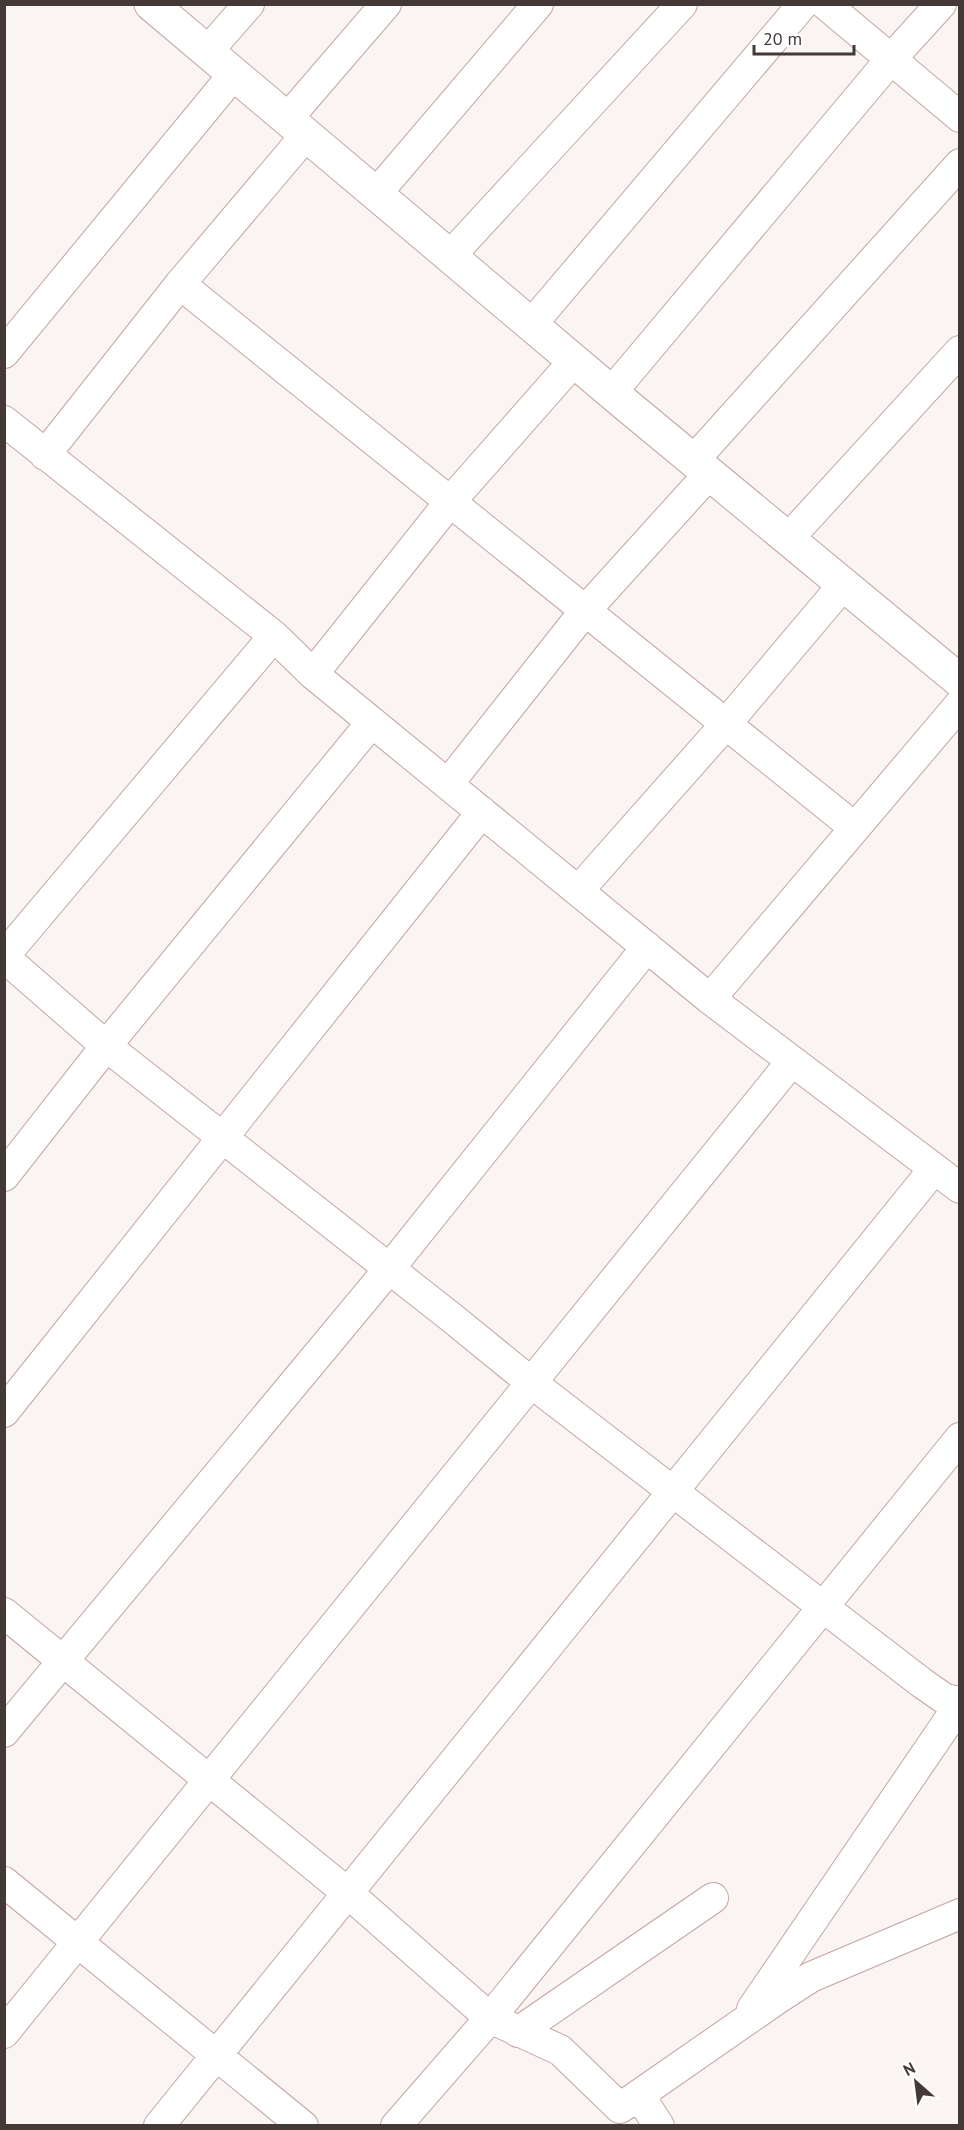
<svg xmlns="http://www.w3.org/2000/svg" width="964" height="2130" font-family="'PT Sans',sans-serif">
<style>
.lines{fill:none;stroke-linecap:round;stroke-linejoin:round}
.minor-casing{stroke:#c4a5a4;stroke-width:32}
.secondary-casing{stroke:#c4a5a4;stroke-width:35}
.minor{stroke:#fff;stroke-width:30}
.secondary{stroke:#fff;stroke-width:33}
</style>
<rect width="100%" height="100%" fill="#faf4f3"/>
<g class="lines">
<defs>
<path id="minor" d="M825,4L960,117
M207,52L249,4
M287,119L386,4
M376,194L538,4
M450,256L682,4
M180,284L855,828
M531,325L803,4
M4,353L234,74
M611,393L891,59L941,4
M4,421L274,636L313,674L710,999L960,1188
M45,455L180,284L306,135
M693,461L960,164
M788,539L960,351
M313,674L449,503L574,361
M448,784L584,612L709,474
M578,891L725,725L843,585
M4,956L274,636
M4,957L106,1046L452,1318L533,1384L922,1683L945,1699L960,1702
M710,999L960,704
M4,1176L106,1046L372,722
M4,1412L482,812
M4,1613L349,1894L490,2018L560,2050L620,2108L777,1999L811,1977L960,1914
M4,1732L389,1269L647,947
M4,1882L303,2126
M752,2009L960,1704
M518,2032L713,1898
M4,2033L792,1061
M639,2095L659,2126
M159,2126L934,1169
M396,2126L490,2018L960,1438"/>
<path id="secondary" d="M151,4L624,403L960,681"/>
</defs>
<use href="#minor" class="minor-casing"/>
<use href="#secondary" class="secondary-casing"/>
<use href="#minor" class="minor"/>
<use href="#secondary" class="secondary"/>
</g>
<rect width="964" height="2130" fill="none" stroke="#453938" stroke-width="12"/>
<g transform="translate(916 2082) rotate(332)" stroke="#ffffff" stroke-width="4.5" paint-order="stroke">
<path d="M0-4.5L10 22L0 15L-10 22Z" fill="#453938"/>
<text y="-9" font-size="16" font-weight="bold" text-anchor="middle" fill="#453938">N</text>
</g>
<path d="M754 45v9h100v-9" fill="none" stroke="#453938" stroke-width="3"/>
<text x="763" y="45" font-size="18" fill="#453938" stroke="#ffffff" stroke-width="4.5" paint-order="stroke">20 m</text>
</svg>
